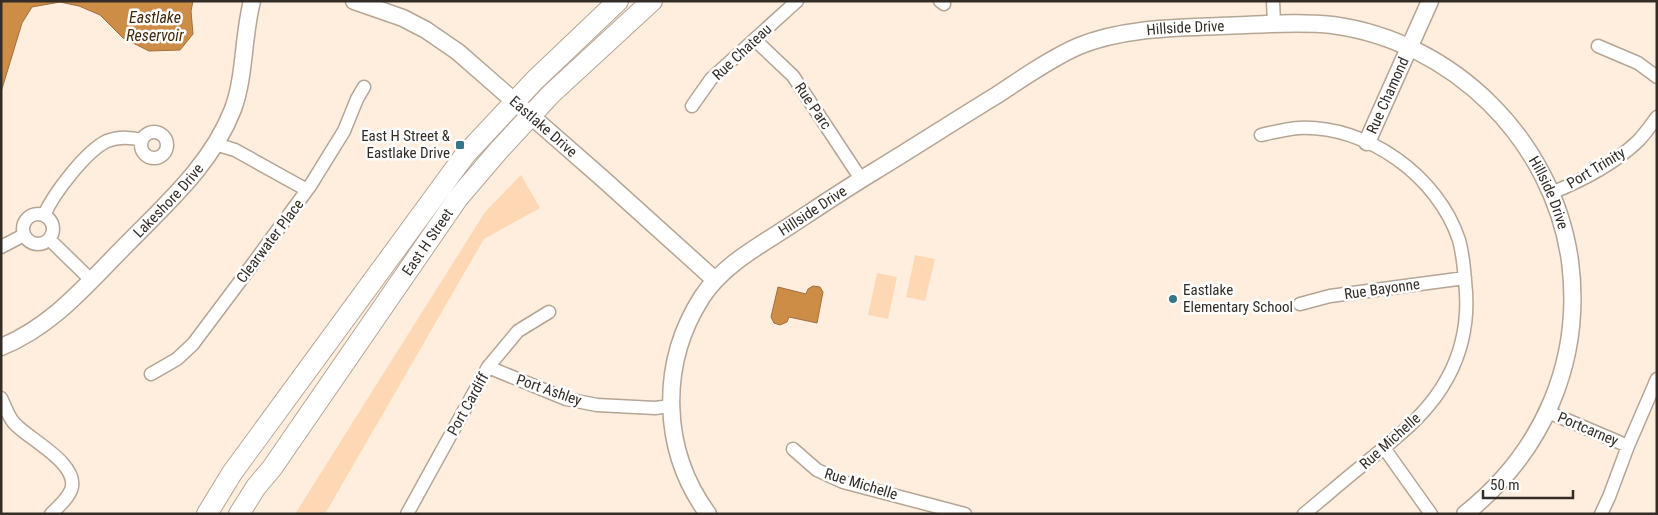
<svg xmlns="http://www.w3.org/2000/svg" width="1658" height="515" font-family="'Roboto Condensed',sans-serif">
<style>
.green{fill:#fed8b4}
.water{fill:#cd8d47;stroke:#9f703d}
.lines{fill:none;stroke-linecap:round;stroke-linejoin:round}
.minor-casing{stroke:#b5a595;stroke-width:15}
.tertiary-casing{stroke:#b5a595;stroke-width:19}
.primary-casing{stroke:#b5a595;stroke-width:22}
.minor{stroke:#fff;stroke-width:12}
.tertiary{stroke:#fff;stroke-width:16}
.primary{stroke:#fff;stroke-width:20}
.poi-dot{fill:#347787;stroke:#fefefe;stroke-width:2}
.labels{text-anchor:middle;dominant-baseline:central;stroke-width:5;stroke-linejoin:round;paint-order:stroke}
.street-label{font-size:15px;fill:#342d27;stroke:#fefefe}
.poi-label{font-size:15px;fill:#342d27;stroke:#fefefe;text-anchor:end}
.water-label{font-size:16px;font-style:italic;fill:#422809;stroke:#fefefe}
</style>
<rect width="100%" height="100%" fill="#fed"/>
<path class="green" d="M521,175L540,208L484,239L325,514H295L485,212Z
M915,255L935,259L925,301L906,297Z
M877,273L897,277L888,319L868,315Z"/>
<path class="water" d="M1,1H193L191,11L193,34L180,50L149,51L123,38L100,15L79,6L60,2L32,7L22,23L1,92Z
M813,286L820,287L823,292L817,323L789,317L787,322L780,325L774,323L771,317L778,287L806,294L808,289Z"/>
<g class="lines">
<defs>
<path id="minor" d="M940,1L944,4
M1273,1L1274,24
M755,40L793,76L861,179
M1598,46L1638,63L1657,77
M692,106L711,79L797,1
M141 145a13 13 0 1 1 26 0a13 13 0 1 1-26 0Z
M1261,135C1274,132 1286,129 1299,128C1367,125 1438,176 1459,240C1463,254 1464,268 1465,281C1469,314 1464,347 1448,377C1430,411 1403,432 1374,456C1350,475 1327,495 1304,514
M215,144L235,150L307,190
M1551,193C1581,181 1614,164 1638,141C1645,134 1651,125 1657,117
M23 229a15 15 0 1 1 30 0a15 15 0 1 1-30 0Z
M44,215C54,193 86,151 107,141C119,136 130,137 142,140
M50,240L91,280
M1,247L24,235
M1300,304L1330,296L1465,278
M488,367L566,399L597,405L655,408L671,406
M151,374L177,359L193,344L238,284L310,186L344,131L357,99L364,87
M1,398C5,406 8,416 14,423C28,439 81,464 71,490C67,500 58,507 51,514
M1548,412L1628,446
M1384,448L1431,514
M793,449L817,470L843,482L965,514
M407,514L488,367L518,331L549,312
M1601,514L1609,497L1628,446L1657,379"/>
<g id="tertiary">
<path id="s1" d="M354,1L403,18L426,30L458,52L602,178L715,280"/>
<path id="s2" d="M1367,142L1430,1"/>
<path id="s3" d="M1,347C53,326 87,284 126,245C166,204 212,164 233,109C245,77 243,35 252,1"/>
<path id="s4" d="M708,514C661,450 659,364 702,297C722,266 757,247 788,227C817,208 845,189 875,171C916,146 956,120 997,95C1021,79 1053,57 1079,46C1123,28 1174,28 1221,26C1257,25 1296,21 1332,25C1453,41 1553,140 1570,261C1583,361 1543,452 1465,514"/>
</g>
<g id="primary">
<path d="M207,514L232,473L465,155L535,80L618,1"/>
<path id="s5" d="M239,514L256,487L272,468L458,198L499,150L551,94L652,1"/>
</g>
</defs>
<use href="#minor" class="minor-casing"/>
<use href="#tertiary" class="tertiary-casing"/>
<use href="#primary" class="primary-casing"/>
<use href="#minor" class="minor"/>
<use href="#tertiary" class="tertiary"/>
<use href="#primary" class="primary"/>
</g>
<g class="poi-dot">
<rect x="455" y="140" width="10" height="10" rx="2.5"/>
<circle cx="1173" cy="299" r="5"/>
</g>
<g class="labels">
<g class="street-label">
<text stroke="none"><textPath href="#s4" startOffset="794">Hillside Drive</textPath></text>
<text transform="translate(742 52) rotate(-43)">Rue Chateau</text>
<text stroke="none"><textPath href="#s2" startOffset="51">Rue Chamond</textPath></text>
<text transform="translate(813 106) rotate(56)">Rue Parc</text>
<text stroke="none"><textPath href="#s1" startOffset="230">Eastlake Drive</textPath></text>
<text transform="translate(1596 168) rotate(-31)">Port Trinity</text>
<text stroke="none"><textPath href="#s4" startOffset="1228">Hillside Drive</textPath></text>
<text stroke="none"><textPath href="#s3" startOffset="224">Lakeshore Drive</textPath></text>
<text stroke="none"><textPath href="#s4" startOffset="372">Hillside Drive</textPath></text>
<text transform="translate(270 241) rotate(-53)">Clearwater Place</text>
<text stroke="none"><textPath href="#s5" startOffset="331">East H Street</textPath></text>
<text transform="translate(1382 289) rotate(-8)">Rue Bayonne</text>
<text transform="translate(549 390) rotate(19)">Port Ashley</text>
<text transform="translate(468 404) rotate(-61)">Port Cardiff</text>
<text transform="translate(1588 429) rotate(23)">Portcarney</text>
<text transform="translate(1390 441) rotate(-42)">Rue Michelle</text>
<text transform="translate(861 484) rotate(17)">Rue Michelle</text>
</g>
<g class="poi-label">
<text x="450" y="136">East H Street &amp;<tspan x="450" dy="17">Eastlake Drive</tspan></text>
<text x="1183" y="290" text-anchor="start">Eastlake<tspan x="1183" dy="17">Elementary School</tspan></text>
</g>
<g class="water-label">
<text x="155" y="17">Eastlake<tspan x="155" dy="18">Reservoir</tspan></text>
</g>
</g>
<rect width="1658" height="515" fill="none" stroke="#342d27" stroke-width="5"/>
<path d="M1483 490v8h90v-8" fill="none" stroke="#342d27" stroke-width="2.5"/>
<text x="1490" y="490" font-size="15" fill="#342d27" stroke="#fefefe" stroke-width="4" paint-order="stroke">50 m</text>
</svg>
